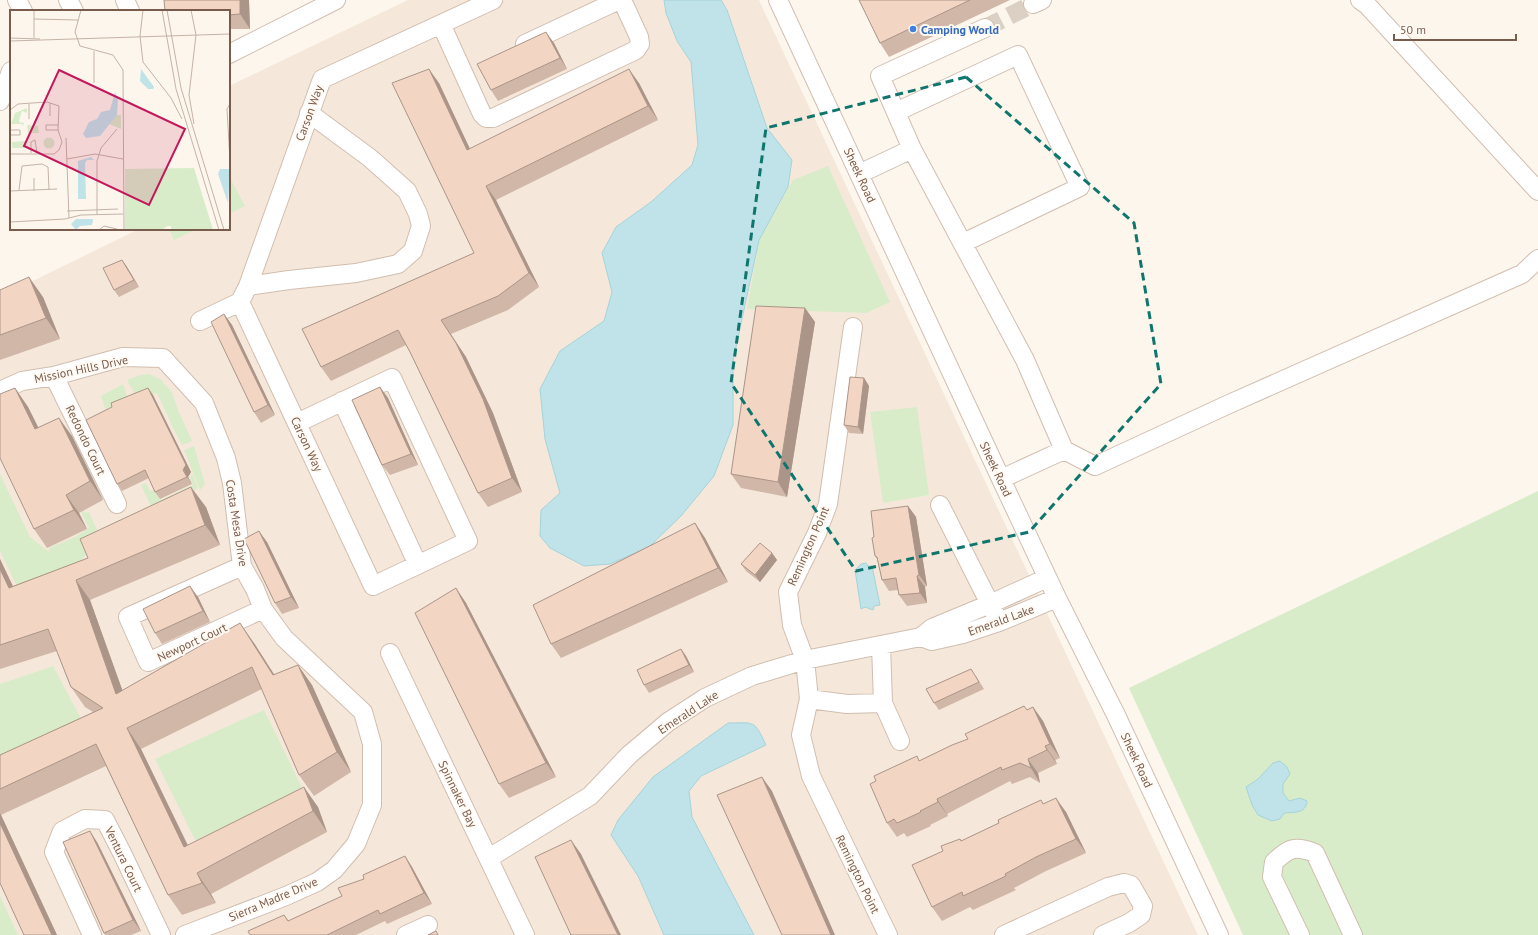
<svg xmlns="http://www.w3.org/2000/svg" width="1538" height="935" font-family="'PT Sans',sans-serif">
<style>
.residential{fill:#f5e8da}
.green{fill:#d8ecc9}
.water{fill:#bfe3e8;stroke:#a5d3da}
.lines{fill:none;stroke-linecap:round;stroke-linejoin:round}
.minor-tunnel{stroke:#dcd0c4;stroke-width:18;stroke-dasharray:18 9;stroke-linecap:butt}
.minor-casing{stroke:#d1beb0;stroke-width:20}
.minor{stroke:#fff;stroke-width:18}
.wall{fill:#d1b7a8}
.shaded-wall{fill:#aa9588}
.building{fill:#f3d5c3;stroke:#aa9588}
.marked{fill:none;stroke:#0f766e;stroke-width:3;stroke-dasharray:8 5;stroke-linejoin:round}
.shop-dot{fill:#3f7fe0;stroke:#fffaf3;stroke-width:1.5}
.labels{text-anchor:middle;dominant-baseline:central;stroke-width:4;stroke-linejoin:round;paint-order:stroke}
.shop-label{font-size:12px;font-weight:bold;fill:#366cbe;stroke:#fffaf3;text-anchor:start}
.street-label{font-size:12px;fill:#7a5c4d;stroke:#fffaf3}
.inset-road{fill:none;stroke:#c5b3a7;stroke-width:1}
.view{fill:#c2185b;fill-opacity:0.15;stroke:#c2185b;stroke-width:2}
.inset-edge{fill:none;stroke:#7a5c4d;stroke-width:2}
</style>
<rect width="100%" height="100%" fill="#fdf6ec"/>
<path class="residential" d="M408,0H759L1198,935H0V297L139,229H229V86Z"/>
<path class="green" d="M828,166L890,302L866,313L747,309L759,240L793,180Z
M229,176L245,206L229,214Z
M169,229H196L174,240Z
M149,374L160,379L172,392L178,410L192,441L182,445L174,430L157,393L140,397L134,393L127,380L140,375Z
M123,384L126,392L127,400L106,411L101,396Z
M917,407L929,495L883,503L870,412Z
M194,446L205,484L200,490L184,450Z
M192,473L198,488L162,505L151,506L141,485L146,483L150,491L155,490L159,499L161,500L193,485L190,478Z
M0,474L30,537L49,552V548L75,537L89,528L74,498L78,497L85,513L89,512L99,534L89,552L78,563L26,605L0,551Z
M1538,491V935H1243L1129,688Z
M53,666L87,730L0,772V684Z
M264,710L308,800L203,856L155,759Z
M0,896L18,935H0Z"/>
<path class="water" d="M664,0H721L727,10L767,128L792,160L788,187L759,240L733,361V425L714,476L681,516L649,547L610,564L584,566L550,548L540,536L541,510L560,493L545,439L540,389L560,351L604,321L612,292L602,253L616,227L651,202L692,165L698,145L691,62L677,41L666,13Z
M866,563L868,566H872L880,605L874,606L873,610L865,607L861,609L855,570L861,564Z
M728,723C754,723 754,719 766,745L701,776L689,791L692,817L754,935H664L638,876L611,835L618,820L653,777Z
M1280,761L1287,767L1290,774L1283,784V793L1289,801L1300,798L1307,801C1306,814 1294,812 1284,813L1280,819L1272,821L1258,815L1252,805L1246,787L1257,780L1273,763Z"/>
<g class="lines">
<path class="minor-tunnel" d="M985,28L1033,4"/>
<defs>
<path id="minor" d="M17,0L23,11
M68,0L74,11
M125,0L130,11
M778,0L1001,479L1057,598L1116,715L1219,935
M1360,0L1367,5L1538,191
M1033,4L1042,0
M441,24L482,114L486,118H493L636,50L640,44L639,37L622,0
M525,44L619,0
M229,54L336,0
M0,101L11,71
M896,112L1018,55L1080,187L963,243
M912,149L1025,360L1064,450
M859,174L912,149L880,76L985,28
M248,286L289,280L356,273L398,264L413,251L421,226L418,214L407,191L370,158L309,113
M200,321L240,302
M853,327L828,504L817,533L788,592L792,625L805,660L809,699L801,735L811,776L888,935
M54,376L117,504
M0,391L22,381L54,376L123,357L163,358L204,403L226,458L232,483L242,566L255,589L263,609L284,638L363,712L372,744V805L356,844L334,870L317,882L286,896L185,935
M342,401L418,565
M297,423L392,378L468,541L373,586L240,302L248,286L322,79L493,0
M1001,479L1064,450L1095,466L1227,405L1522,274L1538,259
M940,505L995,614
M242,566L128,617L148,662L263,609
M921,637L932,641L963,634L999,622L1057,598
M881,645L883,703L900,741
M390,653L525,935
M809,699L847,704L883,703
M489,858L590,796L629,755L668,722L705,698L752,676L805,660L921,637L932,628L990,604L1047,578
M92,935L54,852L62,831L85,819L105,820L122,853L161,935
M406,935L428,925
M1004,935L1108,887L1124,883L1131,885L1143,906L1141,915L1129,923L1103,935
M1300,935L1272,877L1274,862C1289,848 1295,845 1315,853L1353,935"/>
</defs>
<use href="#minor" class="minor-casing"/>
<use href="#minor" class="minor"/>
</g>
<path class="wall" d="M164,0H249L250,29H229V11Z
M859,0H1010L889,57L880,43Z
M554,43L567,69L498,101L491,90Z
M439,83L470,149L639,83L658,120L496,200L539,287L508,310L451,334L466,357L493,413L522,492L488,507L478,493L410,352L406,345L331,381L321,367L474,253Z
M122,260L127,267L139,287L119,297L114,290Z
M0,290L43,297L60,339L0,360Z
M805,308L815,322L787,497L741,488L731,474Z
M224,314L232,325L275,415L261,423L254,412Z
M864,378L869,386L863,434L849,433L844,425Z
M380,387L388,398L418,465L390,475L382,465Z
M15,388L28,407L38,427L72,436L103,500L79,513L87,529L47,548L34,529Z
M148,388L153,395L191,472L188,477L192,484L160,499L155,492L149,478L122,491L117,484L112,407Z
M908,506L916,517L927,586L925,587L927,603L907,606L899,595L898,590L889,591L882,580L877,559L875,556L874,537Z
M206,507L220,545L90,600L122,691L254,643L274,674L312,685L351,772L314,796L299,775L262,689L141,749L188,845L318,807L327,832L211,894L216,903L182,915L168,895L106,766L1,815L57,935H24L0,883V755L93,712L85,707L71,687L57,651L0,669V559L13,586L88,558Z
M695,523L705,538L728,582L561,658L551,644Z
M267,542L299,608L282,614L275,603Z
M772,553L777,560L760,582L746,571L741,564Z
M456,588L466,603L556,777L509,798L499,784Z
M198,597L210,622L162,644L155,633Z
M681,649L686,656L694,672L649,693L644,685Z
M976,676L984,689L939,710L934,703Z
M1033,707L1043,721L1060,758L1055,760L1057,764L1038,773L1040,783L1030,777L1012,784L1010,781L947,814L948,816L930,825L931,826L907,837L904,833L897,837L887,823L876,781L968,739Z
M1043,804L1066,812L1086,853L1046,871L1014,888L1016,890L973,910L970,907L942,921L932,907L943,851L960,839L962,841Z
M97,842L141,931L131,935H105L104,933Z
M405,856L412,867L432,904L387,924L385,921L356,935H250L284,915L289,921L342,896L364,879Z"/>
<path class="shaded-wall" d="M240,0H249L250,29L240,14Z
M546,32L554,43L567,69L560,58Z
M429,69L439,83L477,164L467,150Z
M629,69L639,83L658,120L648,106Z
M486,186L496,200L539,287L529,273Z
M122,260L127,267L139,287L134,280Z
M29,277L43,297L60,339L46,318Z
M805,308L815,322L787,497L778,482Z
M224,314L232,325L275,415L268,405Z
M441,320L466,357L493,413L522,492L512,478Z
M864,378L869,386L863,434L858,427Z
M380,387L388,398L418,465L411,454Z
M15,388L28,407L48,447L35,429Z
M148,388L153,395L191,472L188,477L192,484L187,477Z
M59,418L72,436L103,500L90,481Z
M191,487L206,507L220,545L205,525Z
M66,495L79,513L87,529L74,510Z
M908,506L916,517L927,586L919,575Z
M695,523L705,538L728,582L718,568Z
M259,531L267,542L299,608L291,597Z
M772,553L777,560L760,582L755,575Z
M0,559L23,608L9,588L0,569Z
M917,576L925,587L927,603L920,593Z
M76,580L90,600L131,714L116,694Z
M190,586L198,597L210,622L203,611Z
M456,588L466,603L556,777L546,763Z
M240,623L254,643L287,695L273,675Z
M681,649L686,656L694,672L689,665Z
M298,665L312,685L351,772L337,752Z
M1033,707L1043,721L1060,758L1050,744Z
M127,728L141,749L198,867L184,847Z
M1045,746L1055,760L1057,764L1047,750Z
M1028,759L1038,773L1040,783L1031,768Z
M762,777L772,791L835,935H831Z
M304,787L318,807L327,832L313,811Z
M1056,798L1066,812L1086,853L1076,839Z
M937,799L947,814L948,816L938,802Z
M0,813L1,815L57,935H52L0,823Z
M90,831L97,842L141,931L133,920Z
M571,840L581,854L621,935H618Z
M405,856L412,867L432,904L424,893Z
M197,873L211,894L216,903L202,883Z"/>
<path class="building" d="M164,0H240V14L229,15V11H165Z
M859,0H970L880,43Z
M546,32L560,58L491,90L477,64Z
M429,69L467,150L629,69L648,106L486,186L529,273L498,296L441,320L456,343L483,399L512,478L478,493L410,352L398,330L321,367L302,329L474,253L392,83Z
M122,260L134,280L114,290L103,268Z
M29,277L46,318L0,335V290Z
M756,306L805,308L778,482L731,474Z
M224,314L268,405L254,412L211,322Z
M850,377L864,378L858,427L844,425Z
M380,387L411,454L382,465L352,400Z
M15,388L35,429L59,418L90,481L66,495L74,510L34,529L0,458V394Z
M148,388L186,465L183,470L187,477L155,492L145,470L117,484L86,420L112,407L111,403Z
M191,487L205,525L76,580L116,694L240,623L273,675L298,665L337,752L299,775L252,667L127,728L184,847L304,787L313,811L197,873L202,883L168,895L96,744L0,789V755L103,708L71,687L48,629L0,645V569L9,588L88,558L80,539Z
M908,506L919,575L917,576L920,593L899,595L896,578L882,580L877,557L875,556L872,538L874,537L871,511Z
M695,523L718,568L551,644L533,605Z
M259,531L291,597L275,603L244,539Z
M760,543L772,553L755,575L741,564Z
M190,586L203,611L155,633L143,609Z
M456,588L546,763L499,784L415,613Z
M681,649L689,665L644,685L637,670Z
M971,669L979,682L934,703L926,689Z
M1024,706L1027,710L1033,707L1050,744L1045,746L1047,750L1028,759L1031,768L1020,763L1002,770L1001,767L937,799L938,802L920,811L921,812L897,823L894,819L887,823L870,784L876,781L874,776L917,756L919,761L952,745L968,739L965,734Z
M762,777L831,935H782L717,795Z
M1056,798L1076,839L1036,857L1005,874L1006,876L963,896L962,892L932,907L912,865L943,851L941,846L960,839L961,841L999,823L998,820L1041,800L1043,804Z
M0,823L52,935H24L0,883Z
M90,831L133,920L104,933L63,842Z
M571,840L618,935H571L535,857Z
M405,856L424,893L380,914L378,910L327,935H250L248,931L284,915L288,921L342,896L338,888L364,879L363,875Z
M436,931L438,935H428Z"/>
<path class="marked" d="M966,77L1134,223L1161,384L1029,532L856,571L731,383L766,128Z"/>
<circle class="shop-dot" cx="913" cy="29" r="4"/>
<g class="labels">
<g class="shop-label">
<text x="921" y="29">Camping World</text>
</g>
<g class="street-label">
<text transform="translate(309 113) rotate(-70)">Carson Way</text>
<text transform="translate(860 175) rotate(65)">Sheek Road</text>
<text transform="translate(81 369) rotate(-12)">Mission Hills Drive</text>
<text transform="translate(86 440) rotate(64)">Redondo Court</text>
<text transform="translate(307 444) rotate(65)">Carson Way</text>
<text transform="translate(996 469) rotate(65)">Sheek Road</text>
<text transform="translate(237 523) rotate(81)">Costa Mesa Drive</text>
<text transform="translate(808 546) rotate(-66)">Remington Point</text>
<text transform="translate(1001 620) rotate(-20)">Emerald Lake</text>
<text transform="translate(192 642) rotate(-25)">Newport Court</text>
<text transform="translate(688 712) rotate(-33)">Emerald Lake</text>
<text transform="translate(1137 760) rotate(65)">Sheek Road</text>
<text transform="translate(458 794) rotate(64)">Spinnaker Bay</text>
<text transform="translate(124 859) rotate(64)">Ventura Court</text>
<text transform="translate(858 874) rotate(64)">Remington Point</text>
<text transform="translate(273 899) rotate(-23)">Sierra Madre Drive</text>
</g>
</g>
<g transform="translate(10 10)">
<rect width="220" height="220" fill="#fdf6ec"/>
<path d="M17,98V103L12,101L10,107L9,112L14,113L13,116L12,114H1L5,103ZM107,105H111V119L99,114ZM17,115L28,116L29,123H18ZM33.5 133a5.5 5.5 0 1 1 11 0a5.5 5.5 0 1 1-11 0ZM15,131V138H2V132ZM184,158L203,220H161V216H158L151,220H115V159Z" fill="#d8ecc9"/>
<path d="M131,59L144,77L143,79H138L130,71ZM105,82L108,89L107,105L90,126L76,128L73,124L79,112L87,109L91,102L100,100ZM81,147L84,150H77L75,153L76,189H68V151ZM210,159H220L218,193L208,164ZM66,209H83V210L82,215L70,216L66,220L61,214Z" fill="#bfe3e8"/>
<path class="inset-road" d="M24,0V28M71,0L65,22L70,36L103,45L113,60L114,220M133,0L130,26L133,52L161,88L172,109M152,0L166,79L209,220M157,0L171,78L214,220M181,0L186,25L179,85L184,114M24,9L68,10M0,28L30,29M0,31L220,24M84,41V73M40,93V106M19,94V109M220,94L217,99L220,151M0,100L8,94L37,92L49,96L48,120L52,132L49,140L44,144H0M0,120H10V125H0M48,120H36V115H48M56,128L59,208M21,143V132L25,130L27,143M57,149L85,144L113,149M9,180L12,156L32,154L38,157L39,180M0,181L47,179M24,181V168M57,201L108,199M87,204V151L91,138L107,119M0,212L55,209L71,205L113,204M89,220L94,216L107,219"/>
<path class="view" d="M49,60L175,119L139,195L14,136Z"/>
<rect width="220" height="220" class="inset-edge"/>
</g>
<path d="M1394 34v6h122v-6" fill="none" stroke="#7a5c4d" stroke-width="2"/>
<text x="1400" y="34" font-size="12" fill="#7a5c4d" stroke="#fffaf3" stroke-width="3" paint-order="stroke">50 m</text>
</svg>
